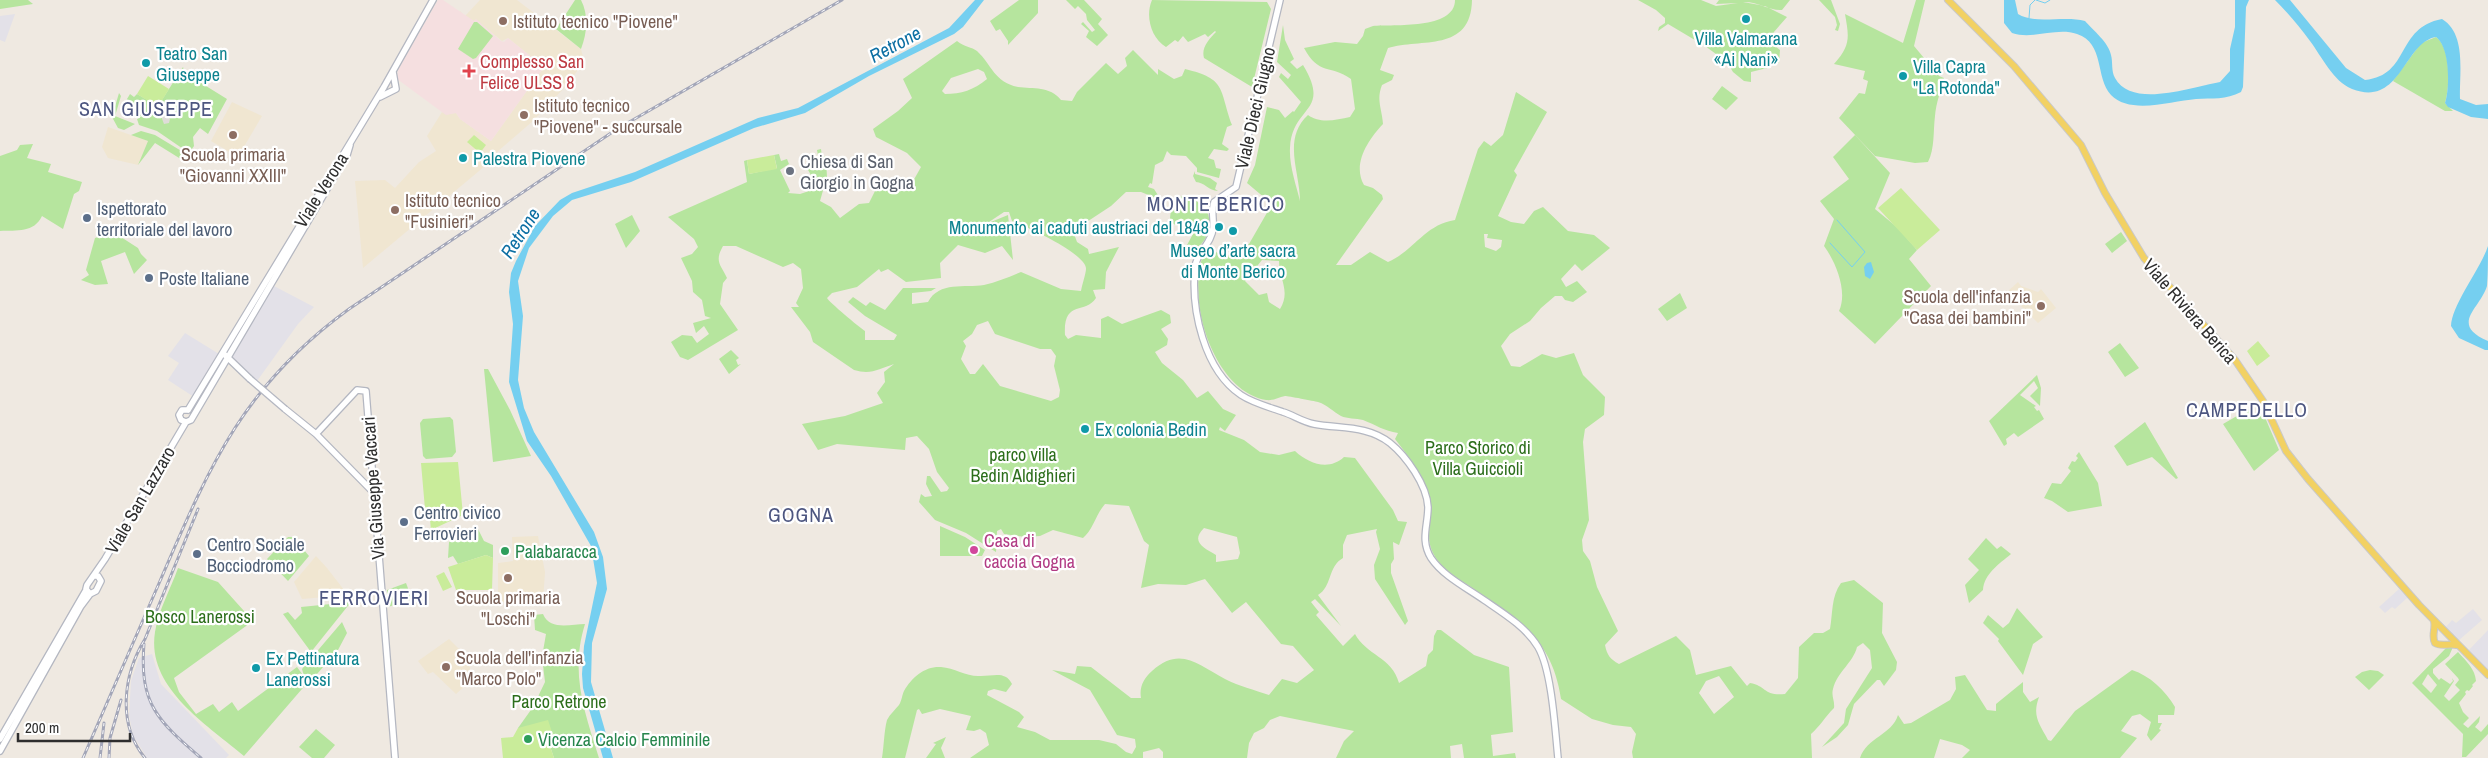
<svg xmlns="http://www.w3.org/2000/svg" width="2488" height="758" font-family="'Archivo Narrow',sans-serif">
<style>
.industrial{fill:#e3e1e8}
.education{fill:#f0e6d1}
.medical{fill:#f5dfe0}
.green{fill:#b6e59e;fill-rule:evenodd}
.pitch{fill:#c9ec9a}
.plaza{fill:#dfdcd8}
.water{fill:#75cff0}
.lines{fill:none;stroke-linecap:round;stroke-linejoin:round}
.stream{stroke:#75cff0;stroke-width:1}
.secondary-casing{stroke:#b4b7c1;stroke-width:8}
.primary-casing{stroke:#c9c9c9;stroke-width:8}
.secondary{stroke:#fff;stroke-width:5.5}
.primary{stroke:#f2d163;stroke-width:6}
.rail-casing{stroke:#a3a6b8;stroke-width:3}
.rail{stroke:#fff;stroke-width:1;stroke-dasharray:4;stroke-linecap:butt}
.secondary-bridge-casing{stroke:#b4b7c1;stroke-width:8;stroke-linecap:butt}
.secondary-bridge{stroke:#fff;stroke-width:5.5}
.culture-dot{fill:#0f9aa8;stroke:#fff;stroke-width:2}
.education-dot{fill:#8d6e63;stroke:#fff;stroke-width:2}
.health-dot{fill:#e0444e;stroke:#fff;stroke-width:2}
.worship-dot{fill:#6b7280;stroke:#fff;stroke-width:2}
.service-dot{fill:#5c6f8a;stroke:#fff;stroke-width:2}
.hotel-dot{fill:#d1479c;stroke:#fff;stroke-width:2}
.leisure-dot{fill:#2e9e5b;stroke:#fff;stroke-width:2}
.labels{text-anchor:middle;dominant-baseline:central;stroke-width:4.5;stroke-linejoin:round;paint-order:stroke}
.education-label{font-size:18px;fill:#785e54;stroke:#fff;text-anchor:start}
.culture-label{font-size:18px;fill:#0d838f;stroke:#fff;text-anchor:start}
.health-label{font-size:18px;fill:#be3a42;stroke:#fff;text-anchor:start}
.street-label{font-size:18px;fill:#2e2e2e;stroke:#fff}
.worship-label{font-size:18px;fill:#5b616d;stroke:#fff;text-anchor:start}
.service-label{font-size:18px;fill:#4e5e75;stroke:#fff;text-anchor:start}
.park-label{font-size:18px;fill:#2c6e1b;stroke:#fff}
.hotel-label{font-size:18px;fill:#b23c85;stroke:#fff;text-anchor:start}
.leisure-label{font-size:18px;fill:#27864d;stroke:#fff;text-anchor:start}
.water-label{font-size:19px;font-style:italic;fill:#0d6fa3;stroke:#fff}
.quarter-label{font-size:20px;letter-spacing:1px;fill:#4d5680;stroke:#fff}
</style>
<rect width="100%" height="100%" fill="#efe9e1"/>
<path class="industrial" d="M15,14L5,42L0,40V16Z
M272,285L314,307L298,324L257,381L232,361L230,355Z
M185,333L219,354L194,397L168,380L179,363L168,356Z
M2399,589L2407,598L2395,609L2392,607L2385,613L2379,607Z
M2473,609L2482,620L2458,641L2445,628L2452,620L2456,623Z
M2488,630V671L2468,651Z
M152,654L161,684L229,755L226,758H147L133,735L129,715L131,681L139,658Z"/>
<path class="education" d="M480,0H517L581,49L583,57L580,67L566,86L533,121L489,159L485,166L363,268L355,181L385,180L395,188L419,162L436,151L427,136L442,112L446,114L456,113L460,119L491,141L544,67L508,38L502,41L476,20L444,33L460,11L465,16Z
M232,102L262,116L238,157L211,141Z
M108,127L148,141L138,165L108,158L102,147Z
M2018,282L2021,286L2038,292L2041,289L2056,308L2038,323L2007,292Z
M538,536L545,572L543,602H498V563L513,561L512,537Z
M316,556L327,568L348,595L302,599L294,582Z
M449,639L471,661L468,683L456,694L433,672L428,674L418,661Z"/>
<path class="medical" d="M438,0H443L474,21L476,19L501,41L504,42L508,38L544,67L491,141L460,119L456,113L446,115L397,79L398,70Z"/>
<path class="green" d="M0,0H28L33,4L0,9Z
M575,0H581C589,16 587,33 581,49L556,29Z
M1019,0H1038V13L1008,45V41L1000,29L996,31L990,21Z
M1066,0H1084L1102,19L1098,24L1108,35L1097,46L1086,37L1089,31L1081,24L1083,22L1092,32L1095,30L1087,20L1086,14L1078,6L1075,9Z
M1152,0L1267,2L1271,9L1252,87L1204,58C1201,48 1209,39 1216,32L1215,31L1208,37L1205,34L1188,42L1183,36L1178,42L1175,40L1166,47C1151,38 1145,16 1152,0Z
M1455,0H1472C1471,53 1421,38 1388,48L1380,70L1394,75L1392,80L1382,85C1376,100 1382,109 1383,124C1368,140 1352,164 1364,185L1373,188L1382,195L1383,199L1336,265H1351L1370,252L1388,262C1415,250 1424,225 1455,220L1478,149L1484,141L1491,146L1503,135L1516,92L1547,112L1514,171L1517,175L1498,216L1511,222L1524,224L1534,211L1543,207L1568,231L1594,235L1610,248L1582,271L1575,264L1561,279L1566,287L1577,281L1587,292L1573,302L1565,300L1562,296H1555L1541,308L1530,321L1510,334L1501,346L1511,366L1520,367L1542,354L1556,358L1574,353L1583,375L1605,397L1604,415L1585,429L1583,442L1589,520L1582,540L1583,551L1590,561L1597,587L1618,631L1605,645C1607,655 1610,659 1619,664L1676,636L1690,650L1696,675L1731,666L1747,686L1750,683C1767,686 1763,696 1785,694L1798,678L1799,647L1814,633H1823L1830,629C1833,612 1831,597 1841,583L1854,580L1883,603L1882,633L1897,662L1896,670L1884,686L1880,680H1877L1854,704L1848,725L1837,737L1822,747L1844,723L1846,709L1872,668L1870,650L1863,643L1857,647C1853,663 1837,672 1833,689C1831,696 1835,701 1834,708C1825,717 1820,726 1811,734L1812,758H1633L1632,752L1636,734L1631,727L1613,725L1592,719L1561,699C1552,638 1518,620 1471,587C1460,580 1446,572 1438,561C1422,540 1433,525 1430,502C1426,479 1409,457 1395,439L1398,433C1384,431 1376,425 1363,420C1356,418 1347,419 1341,416C1333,412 1328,405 1318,402C1314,401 1288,396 1285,396C1278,397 1274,401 1266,400C1226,393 1203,340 1199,303C1198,286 1196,262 1208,249L1226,256L1249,244L1272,204L1247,183L1255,165L1267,107L1279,110L1285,118L1293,111L1294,112L1301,102L1279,77L1281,73L1288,79L1291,75L1277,62L1283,25L1285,40L1294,59L1290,62L1297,69L1303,65C1332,113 1292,105 1290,148C1289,165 1296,185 1300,201C1300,172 1282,139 1308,115C1320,124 1336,120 1350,117L1355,109L1351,79C1330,64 1319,76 1304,48L1335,42L1357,44L1363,36L1365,29L1373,26C1393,24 1455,30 1455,0ZM1484,234H1488L1487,238L1502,240L1501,247L1496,251L1485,247ZM1262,260L1279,261C1279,279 1291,291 1280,309L1269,302L1267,293L1259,295L1245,281ZM1719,676L1734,697L1714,714L1699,693L1706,681Z
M1638,0H1701L1716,6L1738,3L1716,4L1719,0H1790L1782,10C1770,11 1757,1 1743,2L1765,6L1787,17L1767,40L1780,50L1779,63H1771L1767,68L1751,72V82L1744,81L1733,72L1727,62L1705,46L1668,24L1658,31L1659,27L1665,23V18L1656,10Z
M1819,0H1831L1840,24L1838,31L1835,30L1837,25L1835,17Z
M1916,0H1925L1914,46L1939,76L1944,78C1941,90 1936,103 1935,116C1933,132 1935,148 1928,162L1915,163L1875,156L1839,118L1859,93L1865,94L1868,81L1863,79L1865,71L1834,64C1851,45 1849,37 1845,14L1903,43Z
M474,22H477L493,36L476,58L473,59L458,49Z
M2436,37C2451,47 2450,87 2445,103L2453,111H2445L2393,81L2421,43Z
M957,41C964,47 972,47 977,51C992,65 994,82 1018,87C1033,89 1050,86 1061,100L1072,101L1077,92L1106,63L1118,74L1127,66L1125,58L1133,50L1158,75V69L1174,79L1182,76L1185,69C1227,79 1219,89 1232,125L1227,127L1222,144L1229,149L1227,151L1214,149L1208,158L1214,160L1216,168L1221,169L1219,178L1197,172V168L1186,156L1171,155L1167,151L1163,161L1155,165L1152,184L1150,183L1148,187L1154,189L1161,200L1141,192H1126L1111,206L1073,231L1077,242L1088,249L1089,254L1119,247L1106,272L1105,289L1093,290L1096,298C1085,315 1063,299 1065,335L1068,339L1076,335L1101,338V319L1108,316L1122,324L1161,310L1170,315L1171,323L1161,329L1168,339L1167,345L1155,352L1162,363L1183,380L1197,398L1208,391L1223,409L1236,415L1225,431L1220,427L1219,430L1244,440L1260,452L1279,455L1295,451C1309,464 1329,471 1344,457L1355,458L1393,510L1398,521L1407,522L1399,545L1393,542L1394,559L1391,564V573L1408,621L1405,625L1375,579L1374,565L1380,549L1376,532L1377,529L1347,535L1343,545V558C1328,566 1332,587 1318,595L1341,626L1315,599L1311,602L1319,612L1316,615L1343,646L1355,634C1366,655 1392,657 1399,683L1426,666L1428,655L1433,650L1434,636L1437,630H1441L1474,655L1509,667L1513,732L1491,735L1493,756L1515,753L1516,758H1464L1462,744L1450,746L1451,758H1336L1344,741L1354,731L1280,716L1270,720L1264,728L1254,733L1249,743L1247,758H1163V752L1159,748L1143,752V758H970L989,745L986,733L980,729L974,731L966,730L971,716L940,709L922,714L919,709L917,710L905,758H882C884,746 884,731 887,720C890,714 895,710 899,705C902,700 902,695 904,691C912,677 925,666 941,667C954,668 966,676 978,676C992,677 1005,670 1012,684L1006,692L994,689L988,691L987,695L1019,712L1024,717L1017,727L1035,732L1050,740H1099L1116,744L1126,752L1132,754L1136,747L1135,739L1117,735L1090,690L1052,670L1075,674L1077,666L1091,667L1131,698H1141C1139,687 1144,678 1152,671C1181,645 1199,666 1225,679C1238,686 1255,690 1269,695L1282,679L1297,683L1314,670L1293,646L1281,644L1246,602L1232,613L1205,579L1186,585L1158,584L1141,588L1149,545L1144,541L1129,506L1105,504C1096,514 1093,530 1083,538L1053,530L1040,536L1026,537L1004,534L1001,529L997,531L996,552L966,533L935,520L919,502L921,494L925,497L932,496L926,484L927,476H930L941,492L947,491L949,488L937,472L929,449L917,436L906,438L905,450L837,444L818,450L802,424L845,416L883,403L877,393L885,382L884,372L894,364C879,369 871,375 854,370L813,342L810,332L791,307H799L796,303L803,288L801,269L793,263L783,267L736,246H723C714,262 721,265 727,278L723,283L720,304L738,330L688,360L680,357L671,342L682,335L692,336L697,343L709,334L704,326L696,333L693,323L711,318L705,316L702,300L693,292L692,281L681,258L692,254L698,247L694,239L668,217L747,182L744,161L747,160L749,174L777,168L774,155L779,154L781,161L787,159L789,164L780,170L790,191L788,193L800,194L818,188L807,168L812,167L814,171L815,166H820L817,150L821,149L822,157L826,156L827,178L819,185V188L824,187L820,201L831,207L840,218L859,204L869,203L877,187L886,179L885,185L891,186L894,189L905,182L912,183L921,167L907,153L876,137L873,129L898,111L912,98L903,79ZM978,69L984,72L987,79C974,90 961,94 945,94L942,91L951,78ZM1004,212H1009L1012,221C1025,226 1087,254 1086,269C1086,273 1082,285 1081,291L1061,289L1021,272C1009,277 997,282 984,285C965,288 939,281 928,302L912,304V293L931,291L936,288H903L885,310L870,302L866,306L853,297L848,302L865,316L897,335L894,340H865V331C859,327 829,302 827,298L832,293L857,287L879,269L881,272L888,269L906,282L941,278L940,263L958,245L985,253L1002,246L1013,260L1008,215L986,224ZM988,321L995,334L1040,349H1051L1056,356L1054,366L1060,390L1059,397L1051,401L1000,386L983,364L975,374H970L961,359L966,346L963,341L972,334L977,325ZM1204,528L1237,537L1240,553L1238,559L1216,562V555C1204,548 1190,542 1204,528Z
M183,67L185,73L227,99L208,134L200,128L193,137L194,146L189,153L157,131L139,125L137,119L142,116L136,117L134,113L137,105L129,103L127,99L130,94L134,97L137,94L158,106Z
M1722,86L1738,98L1726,110L1712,99Z
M119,93L121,96L115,116L135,124L124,130L118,128L112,117Z
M141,131L155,135L188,155L184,161L155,143L138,165L148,141L131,135Z
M1855,135L1890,173L1875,209L1898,228L1917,250L1909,259L1931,286L1875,344L1839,311C1848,292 1836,262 1824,246L1834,219L1820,201L1849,179L1833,157Z
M33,144L27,158L51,164L48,172L82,182L79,191L74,194L63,229L42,216C34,233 17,230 0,231V156L17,150L20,145Z
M1195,171V174L1210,178L1217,183L1215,189L1218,191C1209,191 1204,182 1196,182L1193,176Z
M1182,196H1188L1204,206C1218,227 1204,250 1181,256L1193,234L1170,222C1170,211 1172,202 1182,196Z
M632,215L640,231L626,248L615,224Z
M110,230L138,248L141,254L147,260L134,274L125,252L101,261L108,284L95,285L81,280L89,275L86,270L95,238L105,235Z
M2121,232L2127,241L2112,253L2105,244Z
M1680,293L1687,308L1667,321L1658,309Z
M2120,343L2139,368L2125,377L2108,352Z
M731,350L739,358L736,360L738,365L741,364L729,374L719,359Z
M484,369H488L510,410L531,456L493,462Z
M2037,375L2041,388L2040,406L2030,396L2038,388L2034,381L2020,395L2036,406L2034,407L2037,411L2039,410L2044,419L2018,437L2014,433L2006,439L2007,444L2004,446L1989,421Z
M2261,408L2279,450L2254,471L2223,424L2249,409L2254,414Z
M450,417L453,420L456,452L452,457L426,459L423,456L420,423L423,419Z
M2145,422L2178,478L2176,479L2152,457L2127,466L2114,446Z
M2079,452L2098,483L2102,506L2068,512L2052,501L2044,498L2052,483L2061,484L2071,471L2068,468L2072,461L2075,462L2078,458L2076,456Z
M940,526L965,537L985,550L982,556H940Z
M478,529L484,541L493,545V558L486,555L458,564L453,556L448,558L449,542Z
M288,537H293L309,556L288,581L267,559Z
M1986,538L1997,549L2001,546L2011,554C1999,564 1984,574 1983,590L1969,603L1965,585L1979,570L1968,559Z
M178,568L218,582L253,621L174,678L179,692L196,714L213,704L219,712L232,702L238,711L297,667L308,682L244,756C208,725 146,688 155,632C158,611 171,588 178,568Z
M406,583L412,599L388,607L387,590Z
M351,602L311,652L283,614L288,612L295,620L302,613L301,607Z
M2017,608L2043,637L2033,644L2023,675L1998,641L1999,639L1983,623L1988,615L2003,628L2009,623Z
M543,614C550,631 571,624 585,624C570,672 584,711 599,758H554L549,743L555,741L518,728L533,707L545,682L542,657L546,634L535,630L534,615Z
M342,622L347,633L338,650L310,682L304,676L302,669Z
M2447,647H2453L2449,656L2433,669V673L2439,680L2441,678L2450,684L2453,681L2452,678L2454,681L2444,696L2449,701L2460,690L2455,685L2459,680L2458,678L2445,664L2458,652C2467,662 2475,669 2476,681L2472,685L2473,686L2469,691L2467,690L2465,692L2466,694L2459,703L2463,712L2469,718L2463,724L2468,728L2480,716L2479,722L2475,727L2481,732L2488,724V734L2466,757H2462L2463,734L2412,683ZM2428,674L2437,685L2431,693L2422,684Z
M2132,670C2150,676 2165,690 2175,707L2174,715H2158V723H2162L2159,729L2161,730L2151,741L2147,735L2151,722L2140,714L2132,716L2121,731L2137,738L2120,758H1962L1970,750L1962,745L1940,739L1934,758H1860C1867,737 1892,735 1898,715L1904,724L1911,723L1950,700L1956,689L1955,677L1965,675L1987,710L1996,711V704L2023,682V692L2030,702L2039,697C2032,716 2039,723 2048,740L2051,741L2075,711Z
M2370,670L2378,671L2384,675L2369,690L2355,677L2362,672Z
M316,729L335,745L324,758H312L299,747Z
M946,737L941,748L945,758H926L936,744L933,743Z"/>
<path class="pitch" d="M148,76L169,89L158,107L137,94Z
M474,135L486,145L480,153L467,142Z
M774,155L777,169L749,174L747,160Z
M1901,188L1940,230L1917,250L1878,208Z
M2258,341L2270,356L2257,366L2247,351Z
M458,462L463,515L431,530L429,509H425L421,463Z
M486,555L493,558L492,590H456L448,567Z
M444,572L452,587L443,591L436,576Z
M548,720L555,741L549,743L554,758H503L501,738L513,737L518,728Z"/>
<path class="plaza" d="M164,106L167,109V116L170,119L169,123L164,124L159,111L160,107Z"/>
<path class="water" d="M975,0H984L963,27L954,34L869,76L805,113L754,128L631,182L572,200L553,216L529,248L518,281L523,316L518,380L524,408L534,432L594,532L603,557L607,589L592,643L591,682L613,758H603L583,688L582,674L584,646L597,583L591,546L551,476L527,441L509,382L513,324L509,292L511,273L516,261L535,226L560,200L572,193L635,172L758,118L798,108L949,28Z
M2004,0H2015L2018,14C2036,25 2064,15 2085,21C2093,30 2109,43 2111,55C2113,62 2111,71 2115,78C2132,109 2191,87 2220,82L2230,71V49L2235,27V0H2249L2246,7L2243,87L2241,92C2226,100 2212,98 2196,99C2172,101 2130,115 2111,95C2095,78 2105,43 2077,34C2056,27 2033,40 2012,33L2004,23Z
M2275,0H2290L2346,68L2365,80C2411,75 2395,28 2442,19C2467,34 2459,75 2460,99L2476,105L2488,104V119L2471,117L2448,107L2445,103C2450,88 2450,47 2436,37C2404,42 2401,108 2352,89C2333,81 2322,57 2310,41C2299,26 2287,12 2275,0Z
M2488,246C2488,258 2488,275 2487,286C2480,309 2449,324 2488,341V350H2485L2459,338L2451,326C2452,304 2480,270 2488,246Z
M1871,262L1874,272L1870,279L1865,276L1864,267L1867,263Z"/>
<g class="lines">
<path class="stream" d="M2036,0L2045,3L2050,0
M2029,18L2030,5L2035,0
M1830,243L1852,267L1865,252L1837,220"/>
<defs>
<path id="secondary" d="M1280,0L1236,187L1214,202C1211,211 1214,219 1213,228C1212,244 1196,252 1195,268C1191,310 1204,370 1241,395C1253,403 1269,407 1283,412C1293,415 1303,422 1314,424C1340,429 1367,425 1390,443C1406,456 1427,485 1428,507C1428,526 1420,540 1431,558C1443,576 1467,588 1484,600C1503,613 1526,627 1538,647C1552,671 1555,729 1558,758
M380,97L396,89L393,72
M332,173L384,87L433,0
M225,355L250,379
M285,409L316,434L373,492
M188,410L319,194
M186,422L181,420L179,415L182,410H188
M316,434L357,390L366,391L395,758
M94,576H98L101,581L96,591L90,594L86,589L87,585L105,559L186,422L191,420L347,155L350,145
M0,739L86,590
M0,751L81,606L90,594"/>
<path id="primary" d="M1948,0L2014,66L2081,145L2105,193L2144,258L2235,360L2263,401L2286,451L2308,479L2419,605L2488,675
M2434,621C2436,629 2431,636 2435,643C2441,647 2449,643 2457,645"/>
</defs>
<use href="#secondary" class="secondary-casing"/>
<use href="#primary" class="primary-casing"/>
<use href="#secondary" class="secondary"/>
<use href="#primary" class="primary"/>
<defs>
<path id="rail" d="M144,644C139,704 158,721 201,758
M83,758C109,699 134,640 160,581C210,465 243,386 349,309L617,129L842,0
M100,758L104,723
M109,758L110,738L121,700
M145,758C117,724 123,675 145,639L198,509"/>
</defs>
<use href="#rail" class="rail-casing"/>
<use href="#rail" class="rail"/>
<defs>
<path id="secondary-bridge" d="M250,379L285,409"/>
</defs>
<use href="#secondary-bridge" class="secondary-bridge-casing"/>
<use href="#secondary-bridge" class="secondary-bridge"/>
</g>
<g class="culture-dot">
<circle cx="1746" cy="19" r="5"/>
<circle cx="146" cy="63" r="5"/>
<circle cx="1903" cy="76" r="5"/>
<circle cx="463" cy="158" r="5"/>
<circle cx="1219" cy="227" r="5"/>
<circle cx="1233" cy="231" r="5"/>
<circle cx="1085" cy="429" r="5"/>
<circle cx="256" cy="668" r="5"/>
</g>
<g class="education-dot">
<circle cx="503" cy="21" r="5"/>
<circle cx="524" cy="115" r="5"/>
<circle cx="233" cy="135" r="5"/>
<circle cx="395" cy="210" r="5"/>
<circle cx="2041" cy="306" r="5"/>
<circle cx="508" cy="578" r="5"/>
<circle cx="446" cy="667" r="5"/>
</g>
<path class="health-dot" d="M466.5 63.5h5v5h5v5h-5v5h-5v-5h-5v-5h5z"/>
<circle class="worship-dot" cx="790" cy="171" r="5"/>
<g class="service-dot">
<circle cx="87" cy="218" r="5"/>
<circle cx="149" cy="278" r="5"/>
<circle cx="404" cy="522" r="5"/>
<circle cx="197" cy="554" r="5"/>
</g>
<circle class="hotel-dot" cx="974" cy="550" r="5"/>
<g class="leisure-dot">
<circle cx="505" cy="551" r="5"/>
<circle cx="528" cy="739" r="5"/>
</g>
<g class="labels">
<g class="education-label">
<text x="513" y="21">Istituto tecnico "Piovene"</text>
<text x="534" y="105">Istituto tecnico<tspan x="534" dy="21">"Piovene" - succursale</tspan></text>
<text x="233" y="154" text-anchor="middle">Scuola primaria<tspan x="233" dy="21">"Giovanni XXIII"</tspan></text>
<text x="405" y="200">Istituto tecnico<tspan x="405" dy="21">"Fusinieri"</tspan></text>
<text x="2031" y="296" text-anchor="end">Scuola dell'infanzia<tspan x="2031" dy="21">"Casa dei bambini"</tspan></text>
<text x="508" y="597" text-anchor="middle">Scuola primaria<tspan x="508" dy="21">"Loschi"</tspan></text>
<text x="456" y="657">Scuola dell'infanzia<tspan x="456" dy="21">"Marco Polo"</tspan></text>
</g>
<g class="culture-label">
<text x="1746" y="38" text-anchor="middle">Villa Valmarana<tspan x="1746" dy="21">«Ai Nani»</tspan></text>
<text x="156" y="53">Teatro San<tspan x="156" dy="21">Giuseppe</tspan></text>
<text x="1913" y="66">Villa Capra<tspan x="1913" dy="21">"La Rotonda"</tspan></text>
<text x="473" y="158">Palestra Piovene</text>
<text x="1209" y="227" text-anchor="end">Monumento ai caduti austriaci del 1848</text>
<text x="1233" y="250" text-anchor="middle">Museo d’arte sacra<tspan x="1233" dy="21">di Monte Berico</tspan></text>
<text x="1095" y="429">Ex colonia Bedin</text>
<text x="266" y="658">Ex Pettinatura<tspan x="266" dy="21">Lanerossi</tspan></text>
</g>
<g class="health-label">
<text x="480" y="61">Complesso San<tspan x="480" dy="21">Felice ULSS 8</tspan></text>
</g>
<g class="street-label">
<text transform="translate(1255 108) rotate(-77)">Viale Dieci Giugno</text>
<text transform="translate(321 190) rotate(-58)">Viale Verona</text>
<text transform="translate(2190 311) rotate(49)">Viale Riviera Berica</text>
<text transform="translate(373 488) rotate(-94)">Via Giuseppe Vaccari</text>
<text transform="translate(140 500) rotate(-60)">Viale San Lazzaro</text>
</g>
<g class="worship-label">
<text x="800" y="161">Chiesa di San<tspan x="800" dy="21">Giorgio in Gogna</tspan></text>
</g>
<g class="service-label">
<text x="97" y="208">Ispettorato<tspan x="97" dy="21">territoriale del lavoro</tspan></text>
<text x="159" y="278">Poste Italiane</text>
<text x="414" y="512">Centro civico<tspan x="414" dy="21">Ferrovieri</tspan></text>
<text x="207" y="544">Centro Sociale<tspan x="207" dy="21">Bocciodromo</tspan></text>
</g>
<g class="park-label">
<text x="1478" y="447">Parco Storico di<tspan x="1478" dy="21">Villa Guiccioli</tspan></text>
<text x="1023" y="454">parco villa<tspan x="1023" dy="21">Bedin Aldighieri</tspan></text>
<text x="200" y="616">Bosco Lanerossi</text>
<text x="559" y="701">Parco Retrone</text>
</g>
<g class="hotel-label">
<text x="984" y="540">Casa di<tspan x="984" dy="21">caccia Gogna</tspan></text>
</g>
<g class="leisure-label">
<text x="515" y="551">Palabaracca</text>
<text x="538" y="739">Vicenza Calcio Femminile</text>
</g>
<g class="water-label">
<text transform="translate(895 44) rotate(-28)">Retrone</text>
<text transform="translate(520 233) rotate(-57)">Retrone</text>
</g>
<g class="quarter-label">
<text x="146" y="108">SAN GIUSEPPE</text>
<text x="1216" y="203">MONTE BERICO</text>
<text x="2247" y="409">CAMPEDELLO</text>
<text x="801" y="514">GOGNA</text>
<text x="374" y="597">FERROVIERI</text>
</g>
</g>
<path d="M18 733v8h112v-8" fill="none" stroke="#2e2e2e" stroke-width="2.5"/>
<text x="25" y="733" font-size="15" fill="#2e2e2e" stroke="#ffffff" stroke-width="4" paint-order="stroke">200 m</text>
</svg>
